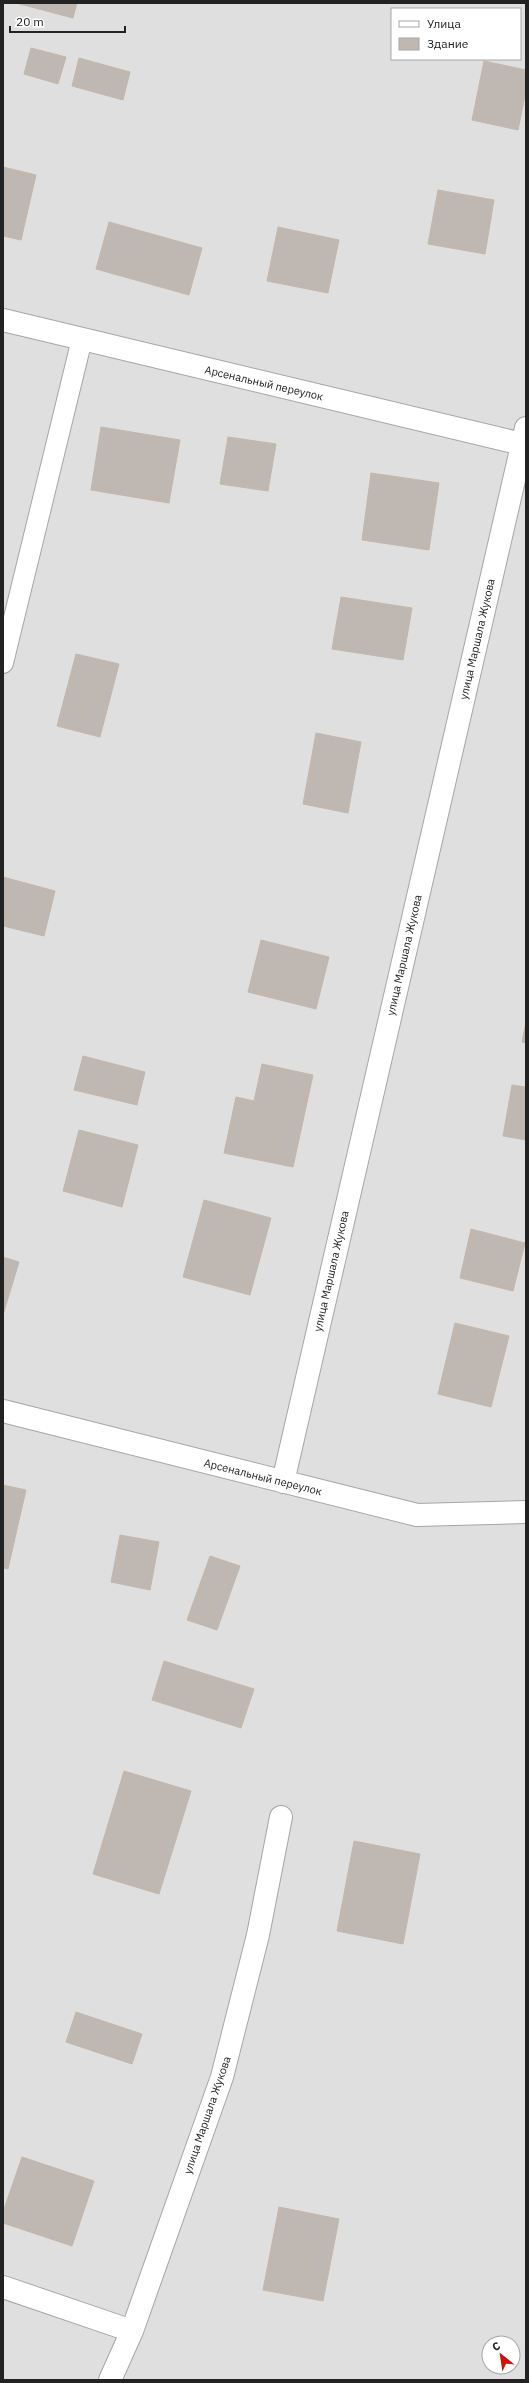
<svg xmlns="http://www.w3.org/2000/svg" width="529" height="2383" font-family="'IBM Plex Sans',sans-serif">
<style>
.residential{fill:#e0dfdf;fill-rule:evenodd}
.building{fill:#bfb8b2;stroke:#c3b7ab}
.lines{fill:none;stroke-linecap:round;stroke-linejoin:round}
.lane-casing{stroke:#a6a6a6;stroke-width:22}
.street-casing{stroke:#a6a6a6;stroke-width:24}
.lane{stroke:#fff;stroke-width:20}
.street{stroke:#fff;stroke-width:22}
.labels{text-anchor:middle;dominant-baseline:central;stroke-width:3;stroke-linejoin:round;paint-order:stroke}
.street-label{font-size:11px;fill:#222;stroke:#fff}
</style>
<rect width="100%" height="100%" fill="#f2efe9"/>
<path class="residential" d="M3,3H526V2380H3ZM392,9H520V59H392ZM489,2343H513V2367H489Z"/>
<path class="building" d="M16,3H77L73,18Z
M31,48L66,57L58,84L24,74Z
M79,58L130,72L123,100L72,86Z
M484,61L526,70V91L518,130L472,120Z
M3,167L36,175L21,240L3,236Z
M438,190L494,200L485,254L428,244Z
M109,222L202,248L189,295L96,269Z
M278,227L339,240L328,293L267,281Z
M101,427L180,440L169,503L91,490Z
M228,437L276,444L268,491L220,484Z
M371,473L439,483L429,550L362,540Z
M341,597L412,608L403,660L332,649Z
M76,654L119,664L100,737L57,726Z
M316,733L361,742L348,813L303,804Z
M3,877L55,891L44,936L3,926Z
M261,940L329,957L316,1009L248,992Z
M526,1022V1043L522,1042Z
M83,1056L145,1072L137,1105L74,1090Z
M262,1064L313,1075L293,1167L224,1153L236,1097L254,1101Z
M512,1085L526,1087V1140L503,1136Z
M79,1130L138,1145L122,1207L63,1191Z
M204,1200L271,1218L250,1295L183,1277Z
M471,1229L525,1243L513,1291L460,1278Z
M3,1257L19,1262L3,1315Z
M455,1323L509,1336L491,1407L438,1394Z
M3,1485L26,1490L8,1569L3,1568Z
M120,1535L159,1542L150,1590L111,1582Z
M210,1556L240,1566L217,1630L187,1620Z
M164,1661L254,1689L241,1728L152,1700Z
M124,1771L191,1791L159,1894L93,1874Z
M354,1841L420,1854L403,1944L337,1931Z
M76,2012L142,2034L132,2064L66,2042Z
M22,2157L94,2181L72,2246L3,2223V2212Z
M279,2207L339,2219L323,2301L263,2290Z"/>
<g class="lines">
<defs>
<path id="lane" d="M3,663L82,339"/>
<path id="street" d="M3,320L526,445
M3,1411L417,1515L526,1512
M283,1482L526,428
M3,2287L132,2331
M110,2380L132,2331L222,2077L258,1935L281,1817"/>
</defs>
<use href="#lane" class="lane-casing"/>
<use href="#street" class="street-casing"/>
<use href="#lane" class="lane"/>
<use href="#street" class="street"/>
</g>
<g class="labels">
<g class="street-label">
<text transform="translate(264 383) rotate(13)">Арсенальный переулок</text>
<text transform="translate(477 639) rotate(-77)">улица Маршала Жукова</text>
<text transform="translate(404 955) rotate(-77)">улица Маршала Жукова</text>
<text transform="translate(331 1271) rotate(-77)">улица Маршала Жукова</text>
<text transform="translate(263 1477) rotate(14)">Арсенальный переулок</text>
<text transform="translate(207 2115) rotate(-71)">улица Маршала Жукова</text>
</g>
</g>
<rect width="529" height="2383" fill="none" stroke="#222222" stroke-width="8"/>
<rect x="391" y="8" width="130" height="52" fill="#ffffff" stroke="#a7a7a7"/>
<rect x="399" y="21" width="20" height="6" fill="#ffffff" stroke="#a7a7a7"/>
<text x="427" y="28" font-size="12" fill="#222222">Улица</text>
<rect x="399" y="38" width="20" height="12" fill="#bfb8b2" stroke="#a7a7a7"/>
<text x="427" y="48" font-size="12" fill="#222222">Здание</text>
<g transform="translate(501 2355) rotate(330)"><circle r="19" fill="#ffffff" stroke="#a7a7a7"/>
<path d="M0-3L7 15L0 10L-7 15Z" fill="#cf1204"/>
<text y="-6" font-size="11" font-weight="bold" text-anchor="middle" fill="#222222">С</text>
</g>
<path d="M10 26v6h115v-6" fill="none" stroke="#222222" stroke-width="2"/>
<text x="16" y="26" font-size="12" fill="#222222" stroke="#ffffff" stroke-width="3" paint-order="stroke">20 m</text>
</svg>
